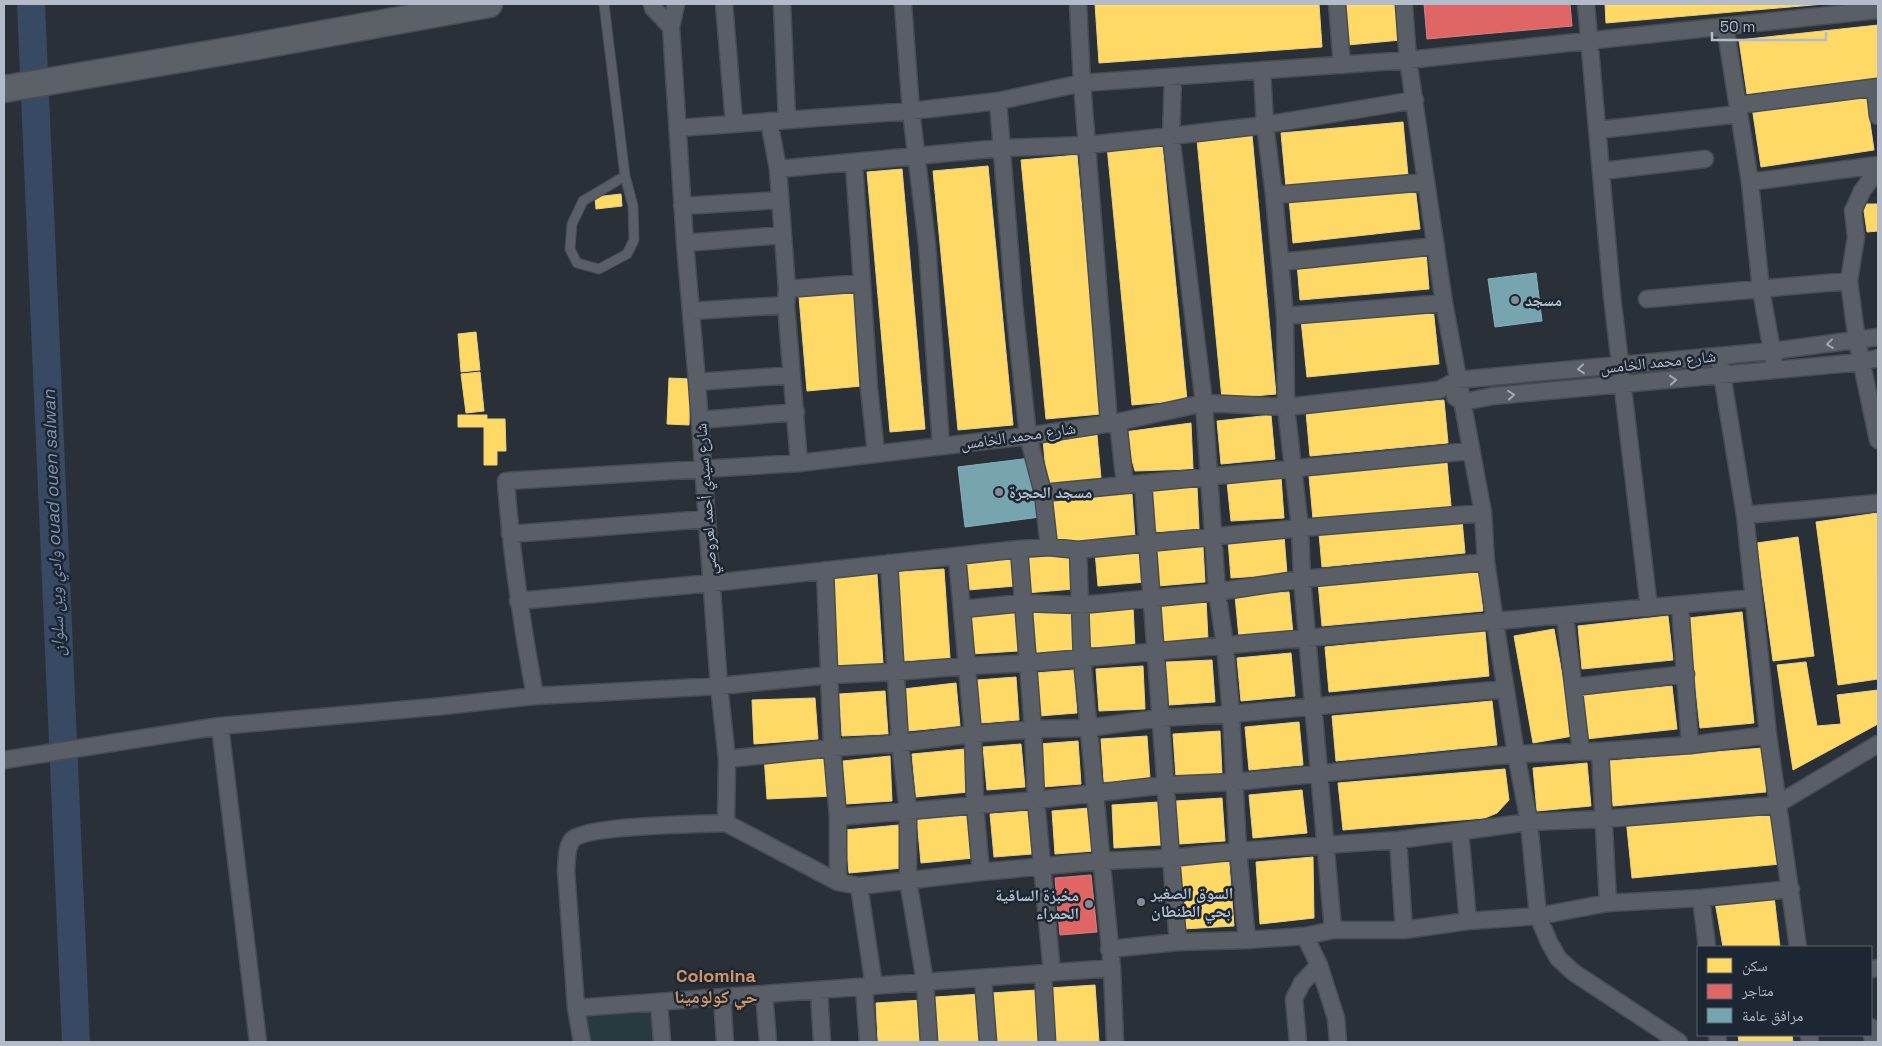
<svg xmlns="http://www.w3.org/2000/svg" width="1882" height="1046" font-family="'Space Grotesk','Noto Naskh Arabic',sans-serif">
<style>
.green{fill:#273a3e}
.homes{fill:#ffd966;stroke:#e8d084}
.shops{fill:#e06666;stroke:#d38084}
.public{fill:#76a5af;stroke:#89acb7}
.lines{fill:none;stroke-linecap:round;stroke-linejoin:round}
.river{stroke:#384963;stroke-width:28}
.lane-casing{stroke:#484c53;stroke-width:11}
.street-casing{stroke:#484c53;stroke-width:19}
.primary-casing{stroke:#484c55;stroke-width:29}
.lane{stroke:#5a5e66;stroke-width:9}
.street{stroke:#5a5e66;stroke-width:16}
.primary{stroke:#5c6168;stroke-width:26}
.oneway{stroke:#a2a9b5}
.poi-dot{fill:#848b96;stroke:#1d2633;stroke-width:2}
.labels{text-anchor:middle;dominant-baseline:central;stroke-width:5;stroke-linejoin:round;paint-order:stroke}
.poi-label{font-size:16px;font-weight:bold;fill:#b4bcc9;stroke:#1d2633;text-anchor:start}
.street-label{font-size:16px;fill:#b4bcc9;stroke:#1d2633}
.water-label{font-size:18px;font-style:italic;fill:#7c92b1;stroke:#1d2633}
.neighbourhood-label{font-size:18px;font-weight:bold;fill:#d59563;stroke:#1d2633}
</style>
<rect width="100%" height="100%" fill="#2a3038"/>
<path class="green" d="M649,1006L656,1042H589L584,1016Z"/>
<path class="homes" d="M1095,4H1319L1322,47L1099,63Z
M1344,4H1398L1401,40L1348,45Z
M1605,4H1824L1606,23Z
M1878,25V78L1747,94L1739,40Z
M1866,95L1874,150L1761,167L1752,107Z
M1403,122L1408,176L1286,187L1281,133Z
M1252,135L1276,394L1222,399L1197,140Z
M1162,141L1187,400L1132,405L1107,146Z
M1077,155L1101,414L1046,419L1021,160Z
M988,166L1013,425L958,430L933,171Z
M902,169L925,429L890,432L867,172Z
M1415,186L1420,229L1293,243L1289,199Z
M621,194L622,206L596,209L595,197Z
M1863,204H1878V231L1867,232Z
M1426,252L1429,289L1300,300L1297,263Z
M854,293L862,386L807,391L799,297Z
M1433,307L1439,364L1307,377L1301,320Z
M476,332L480,370L461,372L458,334Z
M480,372L484,411L466,413L461,374Z
M669,378L690,379L689,425L667,424Z
M1444,400L1448,443L1310,456L1306,412Z
M458,415H487V419H505L506,451H497V465H484V427H458Z
M1271,415L1275,459L1221,464L1217,421Z
M1191,423L1193,469L1135,471L1124,432Z
M1097,435L1101,478L1047,483L1043,440Z
M1447,463L1451,506L1313,519L1309,476Z
M1281,477L1284,518L1231,521L1227,482Z
M1197,486L1199,529L1153,532L1150,489Z
M1132,494L1135,537L1055,543L1052,500Z
M1877,513L1878,679L1838,685L1816,522Z
M1462,520L1465,553L1322,567L1319,534Z
M1284,535L1287,574L1231,578L1228,540Z
M1798,537L1814,656L1773,661L1757,543Z
M1203,547L1205,582L1158,586L1155,551Z
M1143,548L1146,582L1098,586L1095,552Z
M1012,552L1015,586L968,590L965,555Z
M1071,554L1074,589L1026,593L1023,558Z
M1478,566L1483,611L1322,626L1318,582Z
M944,569L950,658L904,661L897,572Z
M877,574L883,663L837,666L831,577Z
M1289,592L1293,634L1239,638L1235,596Z
M1206,598L1208,640L1162,643L1159,601Z
M1133,606L1135,647H1088L1087,609Z
M1073,607L1076,650L1030,653L1027,610Z
M1016,609L1018,651L972,654L969,612Z
M1742,612L1754,723L1700,728L1688,618Z
M1668,616L1673,660L1582,669L1578,626Z
M1554,629L1573,736L1533,743L1514,636Z
M1485,631L1489,676L1329,692L1325,647Z
M1291,653L1295,696L1241,701L1237,658Z
M1212,660L1215,702L1169,705L1166,662Z
M1806,662L1817,726L1841,724L1837,695L1878,690V724L1793,770L1777,665Z
M1143,666L1145,709L1099,711L1096,669Z
M1074,670L1077,713L1039,716L1035,673Z
M1016,677L1019,720L981,723L977,680Z
M956,683L960,726L907,731L903,689Z
M1672,686L1677,729L1586,739L1581,695Z
M885,691L888,734L842,736L839,694Z
M815,698L818,739L754,744L752,700Z
M1492,701L1497,745L1336,761L1332,716Z
M1299,722L1303,765L1249,770L1245,727Z
M1220,731L1222,774L1176,777L1173,734Z
M1147,736L1150,779L1104,782L1101,739Z
M1078,741L1081,784L1043,787L1039,744Z
M1021,744L1025,787L987,790L983,747Z
M1762,748L1766,792L1613,806L1609,761Z
M965,749L969,792L916,797L912,754Z
M831,752L833,796L767,799L764,755Z
M890,756L892,801L846,804L843,761Z
M1587,763L1591,806L1537,811L1533,768Z
M1505,769L1509,800L1497,813L1485,818L1343,830L1338,783Z
M1302,790L1307,833L1253,838L1249,795Z
M1222,798L1225,841L1179,844L1176,801Z
M1158,802L1161,845L1114,848L1112,805Z
M1776,805L1781,864L1632,878L1626,818Z
M1090,808L1094,851L1055,854L1052,811Z
M1029,811L1032,854L994,857L990,814Z
M970,815L974,858L921,863L917,820Z
M899,825L903,868L849,873L845,830Z
M1313,857L1314,918L1260,924L1256,862Z
M1229,862L1234,926L1183,929L1179,865Z
M1774,896L1780,947H1723L1715,902Z
M1095,985L1099,1042H1052L1049,988Z
M1037,990L1041,1042H995L991,993Z
M981,994L984,1042H938L935,997Z
M922,1000L925,1042H878L876,1003Z
M1738,1035H1792L1793,1042H1739Z"/>
<path class="shops" d="M1424,4H1570L1572,26L1427,39Z
M1091,875L1097,932L1060,935L1055,878Z"/>
<path class="public" d="M1536,273L1542,321L1495,327L1488,279Z
M1031,458L1040,517L965,527L958,467Z"/>
<g class="lines">
<path class="river" d="M31,4L76,1042"/>
<defs>
<path id="lane" d="M604,4L625,176L633,206L634,240L627,254L599,269L577,263L570,249L572,224L583,201L625,176"/>
<path id="street" d="M652,4L653,8L671,27
M676,4L671,27L685,243L697,382L719,686L727,759L726,823
M724,4L734,123
M782,4L787,120
M903,4L911,111L927,244L941,446
M1078,4L1082,83L1109,423
M1337,4L1342,65
M1404,4L1408,60L1444,303L1483,513L1486,562L1495,622L1516,754L1529,822L1538,916L1549,942L1558,958L1573,972L1679,1042
M1586,4L1612,296L1649,608
M1725,26L1750,182L1761,290L1774,362
M1262,70L1265,125L1274,195L1285,316L1286,407L1300,528L1302,579L1333,930
M1173,77L1171,136L1204,403L1217,592L1225,645L1231,714L1238,851L1247,940
M1875,88L1878,116
M998,101L1014,304L1028,436L1043,493L1049,547
M1738,105L1878,87
M769,121L778,169L787,289L786,305L799,463
M678,128L911,111L998,101L1082,83L1408,60L1878,10
M1597,130L1739,114
M854,163L869,388L876,453
M778,169L1001,148L1087,145L1171,136L1265,125L1415,100
M1878,169L1862,191L1853,211L1856,237L1849,281L1857,341L1878,440
M1602,171L1705,159
M1750,182L1878,165
M1274,195L1426,182
M682,206L780,200
M685,243L782,235
M1280,262L1436,246
M787,289L862,283
M1647,299L1849,281
M691,311L786,305
M1285,316L1444,303
M1719,356L1745,515L1768,735L1798,947
M697,382L792,375
M1455,397L1463,402L1493,396L1862,362L1878,358
M700,420L796,412
M1118,422L1125,485
M1143,483L1171,858L1178,942
M1043,493L1470,451
M1745,515L1878,503
M510,534L707,519
M1019,549L1033,729L1036,800L1052,973
M1078,550L1082,659L1112,968L1115,1042
M957,556L973,734L975,805L981,872
M889,563L900,743L908,811V880L925,982L929,1042
M825,570L832,748L838,817V882
M518,601L712,583L1019,549L1049,547L1078,550L1300,528L1483,513
M1680,605L1690,745
M963,609L1022,603L1081,605L1217,592L1302,579L1486,562
M1565,616L1581,752
M1574,687L1686,674
M535,696C522,625 511,554 506,481L799,463L1028,436L1118,422L1204,403L1286,407L1439,390L1457,380L1772,351L1878,337
M220,726L258,1042
M1600,751L1608,903
M727,759L832,748L900,743L973,734L1033,729L1088,728L1160,718L1231,714L1505,689
M4,760L220,726L444,706L535,696L719,686L831,675L894,672L967,666L1028,663L1753,598
M838,817L1036,800L1165,785L1235,782L1516,754L1600,751L1690,745L1768,735
M726,823L838,882L859,886L981,872L1101,861L1171,858L1238,851L1398,840L1529,822L1604,819L1776,805L1878,744
M726,823C701,824 585,825 572,840C566,848 567,861 566,870L576,1008L1112,968
M1460,832L1468,921
M1398,840L1404,930
M859,886L874,986
M1701,898L1707,947
M1305,936L1319,965L1336,1018L1338,1042
M1109,949L1178,942L1247,940L1305,936L1333,930H1404L1468,921L1538,916L1608,903L1701,898L1791,889
M1871,969L1878,968
M1043,973L1047,1042
M983,978L988,1042
M864,987L868,1042
M819,990L822,1042
M764,994L768,1042
M722,997L725,1042
M659,1002L662,1042
M576,1008L582,1042
M1871,1027L1873,1042
M1717,1035L1718,1042
M1809,1035L1810,1042
M1298,1042L1294,999L1302,983L1319,965"/>
<path id="primary" d="M4,89L251,47L489,4"/>
</defs>
<use href="#lane" class="lane-casing"/>
<use href="#street" class="street-casing"/>
<use href="#primary" class="primary-casing"/>
<use href="#lane" class="lane"/>
<use href="#street" class="street"/>
<use href="#primary" class="primary"/>
</g>
<defs><path id="oneway-chevron" d="M-2-3.5L2.5 0L-2 3.5" fill="none" stroke-width="1.6" stroke-linecap="round" stroke-linejoin="round" transform="scale(1.25)"/></defs>
<g class="oneway">
<use href="#oneway-chevron" transform="translate(1830 344) rotate(173)"/>
<use href="#oneway-chevron" transform="translate(1581 369) rotate(175)"/>
<use href="#oneway-chevron" transform="translate(1673 380) rotate(-5)"/>
<use href="#oneway-chevron" transform="translate(1511 395) rotate(-5)"/>
</g>
<g class="poi-dot">
<circle cx="1515" cy="300" r="5"/>
<circle cx="999" cy="492" r="5"/>
<circle cx="1141" cy="902" r="5"/>
<circle cx="1089" cy="904" r="5"/>
</g>
<g class="labels">
<g class="poi-label">
<text x="1525" y="300">مسجد</text>
<text x="1009" y="492">مسجد الحجرة</text>
<text x="1151" y="893">السوق الصغير<tspan x="1151" dy="18">بحي الطنطان</tspan></text>
<text x="1079" y="895" text-anchor="end">مخبزة الساقية<tspan x="1079" dy="18">الحمراء</tspan></text>
</g>
<g class="street-label">
<text transform="translate(1658 362) rotate(-6)">شارع محمد الخامس</text>
<text transform="translate(1018 436) rotate(-8)">شارع محمد الخامس</text>
<text transform="translate(706 499) rotate(-94)">شارع سيدي أحمد لعروصي</text>
</g>
<g class="water-label">
<text transform="translate(53 523) rotate(-92)">وادي وين سلوان ouad ouen salwan</text>
</g>
<g class="neighbourhood-label">
<text x="716" y="975">Colomina<tspan x="716" dy="21">حي كولومينا</tspan></text>
</g>
</g>
<rect width="1882" height="1046" fill="none" stroke="#b4bcc9" stroke-width="10"/>
<rect x="1697" y="946" width="175" height="90" fill="#1d2633" stroke="#59626f"/>
<rect x="1707" y="958" width="25" height="15" fill="#ffd966" stroke="#59626f"/>
<text x="1742" y="971" font-size="15" fill="#b4bcc9">سكن</text>
<rect x="1707" y="984" width="25" height="15" fill="#e06666" stroke="#59626f"/>
<text x="1742" y="996" font-size="15" fill="#b4bcc9">متاجر</text>
<rect x="1707" y="1008" width="25" height="15" fill="#76a5af" stroke="#59626f"/>
<text x="1742" y="1021" font-size="15" fill="#b4bcc9">مرافق عامة</text>
<path d="M1712 32v8h114v-8" fill="none" stroke="#b4bcc9" stroke-width="2.5"/>
<text x="1720" y="32" font-size="15" fill="#b4bcc9" stroke="#1d2633" stroke-width="4" paint-order="stroke">50 m</text>
</svg>
